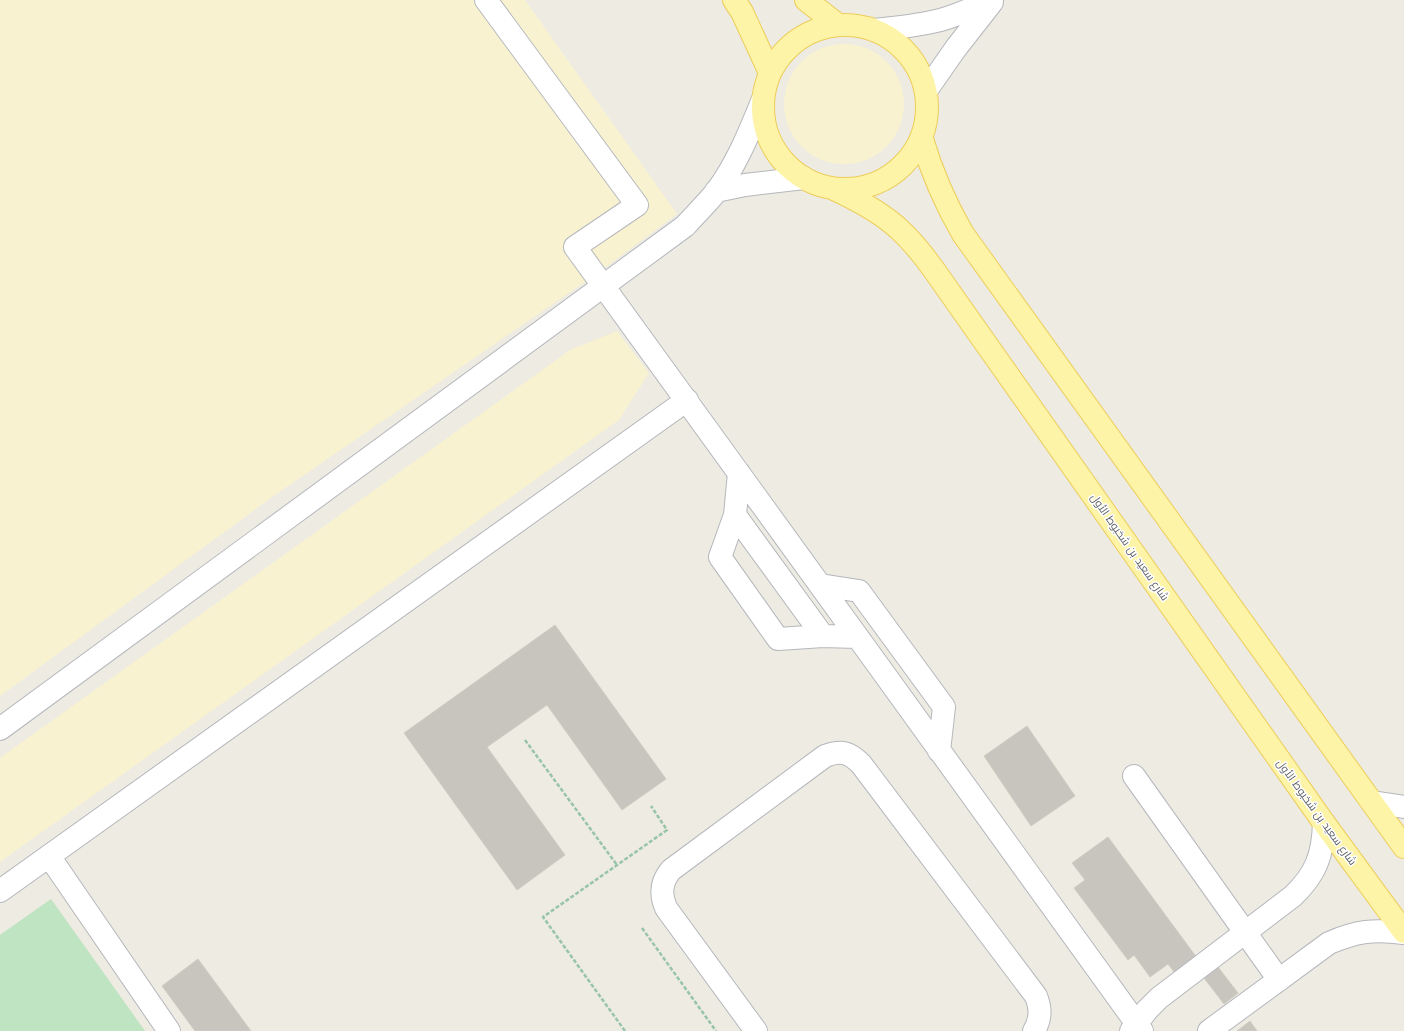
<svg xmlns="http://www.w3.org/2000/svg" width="1404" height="1031" font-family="Jost,Cairo,sans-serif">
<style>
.green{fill:#bee4c1}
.sand{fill:#f9f2d1}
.building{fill:#c8c5bf;stroke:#d1cdc0}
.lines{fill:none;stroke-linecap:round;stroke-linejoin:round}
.minor-casing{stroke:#b4b7bc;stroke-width:24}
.major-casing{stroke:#edcd5a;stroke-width:24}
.path{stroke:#98c4a7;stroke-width:2.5;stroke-dasharray:4 2;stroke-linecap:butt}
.minor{stroke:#fff;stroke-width:22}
.major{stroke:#fdf4a7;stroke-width:22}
.labels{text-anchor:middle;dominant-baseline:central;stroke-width:3;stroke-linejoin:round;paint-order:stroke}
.street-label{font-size:11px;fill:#5a5d62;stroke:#fff}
</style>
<rect width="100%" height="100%" fill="#edebe2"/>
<path class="green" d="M51,899L145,1031H0V935Z"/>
<path class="sand" d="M0,0H525L677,214L595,275L275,495L0,696Z
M784 104a60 60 0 1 1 120 0a60 60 0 1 1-120 0Z
M617,331L649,373L619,420L0,862V758L570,350Z"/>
<path class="building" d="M555,625L666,779L622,810L547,705L487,747L565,855L517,890L404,733Z
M1027,726L1075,796L1031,826L984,756Z
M1108,837L1200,962L1178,977L1168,964L1150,977L1134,955L1128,960L1074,888L1085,880L1072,863Z
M198,959L251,1031H195L162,986Z
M1218,967L1238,993L1224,1004L1204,978Z
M1250,1021L1257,1031H1237Z"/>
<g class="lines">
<defs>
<path id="minor" d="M486,0L637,205L575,247C765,507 953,770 1142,1031
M874,30C895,28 915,26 936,21C955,17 973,8 991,0
M926,91L956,48L992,2
M716,191L745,185L804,178
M739,473L735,515L720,557L778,639L823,636L857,637
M735,515L823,636
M820,585L859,591L944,707L939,751
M0,729L685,226C695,215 706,204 716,192C737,164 750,131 763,99
M1134,776L1279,980
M1372,802L1404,807
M49,856L687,400
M0,891L49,856L169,1031
M756,1031L666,908C660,894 661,882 671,870L825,756C841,750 849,752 861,764L1036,996C1041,1009 1041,1019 1034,1031
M1131,1031L1147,1010L1159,998L1293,896C1316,874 1323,855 1324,823
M1209,1031L1329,943C1357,931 1374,929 1404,933"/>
<path id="major" d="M734,0L742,12L770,73
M806,0L838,25
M763 107a82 82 0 1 1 164 0a82 82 0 1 1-164 0Z
M922,139C932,173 945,203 963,234L1404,847
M832,188C856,199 881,212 900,230C913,242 924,256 934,270L1324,823L1404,932"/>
</defs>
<use href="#minor" class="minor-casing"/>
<use href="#major" class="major-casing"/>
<path class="path" d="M525,740L617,865
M642,928L716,1031
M625,1031L543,917L667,830L651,806"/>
<use href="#minor" class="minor"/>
<use href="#major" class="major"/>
</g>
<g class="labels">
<g class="street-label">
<text transform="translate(1130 547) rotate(55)">شارع سعيد بن شخبوط الأول</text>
<text transform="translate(1317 812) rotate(54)">شارع سعيد بن شخبوط الأول</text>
</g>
</g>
</svg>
